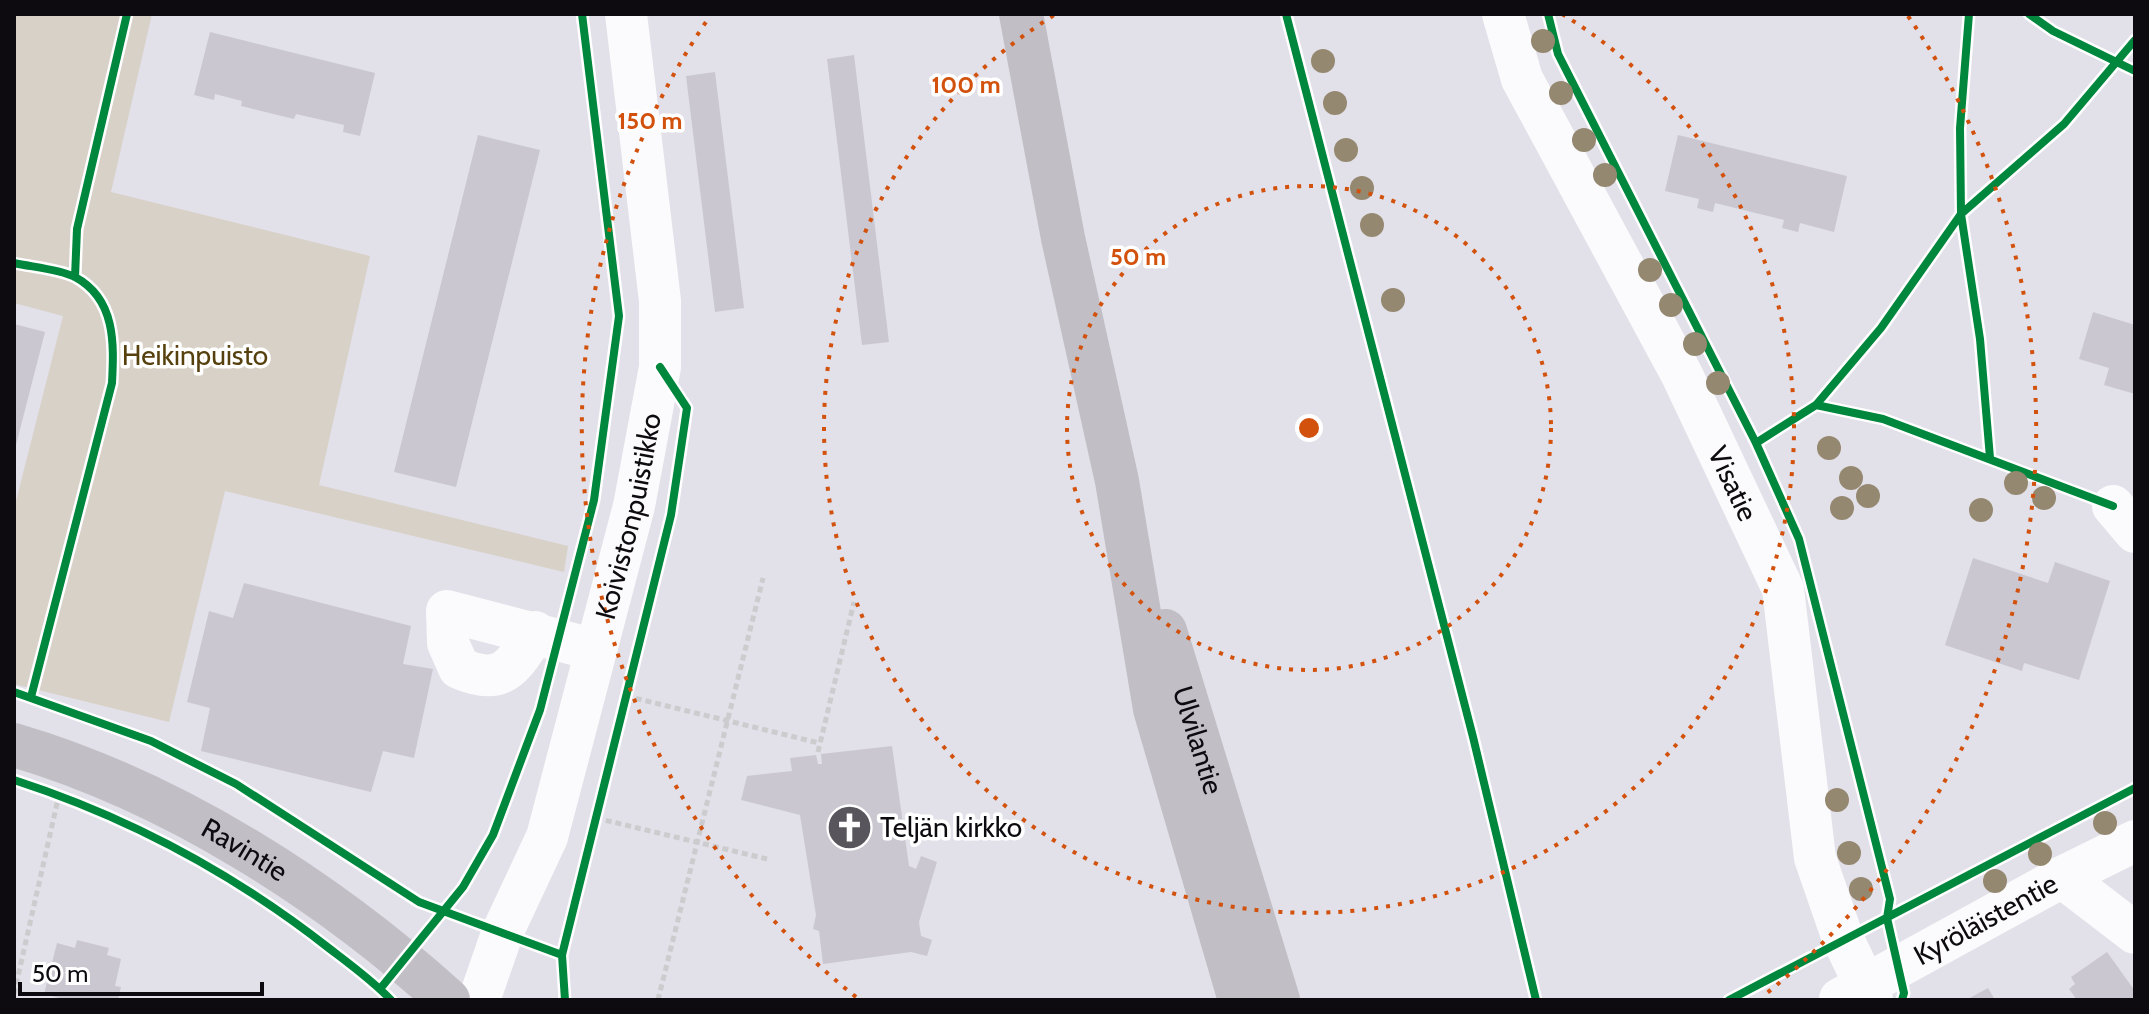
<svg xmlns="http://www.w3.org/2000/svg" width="2149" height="1014" font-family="Cabin,sans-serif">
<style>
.green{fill:#d8d1c8}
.building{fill:#cac7d0}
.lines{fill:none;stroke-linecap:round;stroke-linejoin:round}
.path{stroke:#ccccce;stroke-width:5;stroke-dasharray:6 4;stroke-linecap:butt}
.minor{stroke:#fbfafc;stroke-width:42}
.major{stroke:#c1bfc5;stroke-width:44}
.cycleway-casing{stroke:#fff;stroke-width:13}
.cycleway{stroke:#00873e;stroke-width:8}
.tree{fill:#958870}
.ring{fill:none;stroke:#d2510c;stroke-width:4;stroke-dasharray:4 8}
.labels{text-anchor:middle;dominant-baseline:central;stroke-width:7;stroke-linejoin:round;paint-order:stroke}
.park-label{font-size:28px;fill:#56400e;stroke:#fff}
.street-label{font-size:28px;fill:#0d0b10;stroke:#fff}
.poi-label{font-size:28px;fill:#0d0b10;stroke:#fff;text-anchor:start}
.centre{fill:#d2510c;stroke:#fff;stroke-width:4}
.ring-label{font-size:24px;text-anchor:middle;font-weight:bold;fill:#d2510c;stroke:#fff;stroke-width:7;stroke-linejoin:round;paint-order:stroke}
</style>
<rect width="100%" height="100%" fill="#e2e0e8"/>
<path class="green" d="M14,14H152L111,192L370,256L319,485L568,546L564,572L225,491L169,722L14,684V509L63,316L14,303Z"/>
<path class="building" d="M210,32L375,73L360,136L343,132L344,125L296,114L294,119L241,106L242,101L215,94L214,100L194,95Z
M854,55L889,342L862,345L827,59Z
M715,72L744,308L715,312L686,76Z
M478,135L540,150L456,487L394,472Z
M1678,135L1847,176L1834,232L1800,223L1798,232L1782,228L1784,220L1715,203L1713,212L1697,208L1699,199L1665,191Z
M2093,312L2135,325V394L2104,385L2109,368L2079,359Z
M14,324L45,332L15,449H14Z
M1973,558L2048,583L2055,562L2110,581L2079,680L2024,663L2022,671L1945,645Z
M244,583L411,626L403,664L433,669L414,758L383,751L371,792L201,751L210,708L187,702L209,611L233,618Z
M892,746L909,866L916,869L921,856L937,862L919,922L921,936L932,940L927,956L911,952L823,964L819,931L813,929L816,915L800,815L741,800L747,776L792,771L790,758L816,755L818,764H822L821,754Z
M77,940L109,948L107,955L121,959L115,986L121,987L118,1000H67L44,994L57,943L75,948Z
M2107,952L2135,991V1000H2077L2069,989L2075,984L2071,977Z
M1988,988L1995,1000H1966Z"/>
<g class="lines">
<path class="path" d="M626,696L819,743
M818,752L854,602
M596,818L767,859
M14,994L58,799
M658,1000L763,578"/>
<g class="minor">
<path id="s1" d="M1503,14L1522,79L1682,375L1783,589L1815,858L1843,939L1872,1000"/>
<path d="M2113,506L2135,532"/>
<path d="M535,632C513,668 502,687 459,668L448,643L447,611L596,650"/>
<path d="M2062,877L2135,933"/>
<path id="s2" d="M1840,999L2062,877L2135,841"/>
<path id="s3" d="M479,1000L503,931L547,837L634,506L660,367V301L626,14"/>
</g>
<g class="major">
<path d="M1021,14L1063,238L1117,481L1155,709L1240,1000"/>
<path id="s4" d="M1165,631L1278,1000"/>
<path id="s5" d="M14,745C173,792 326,890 448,1000"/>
</g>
<defs>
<path id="cycleway" d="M1286,14L1473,737L1536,1000
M1548,14L1558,54L1756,443L1799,539L1890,899L1887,918L1904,993L1902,1000
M1969,14L1960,128L1961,214L1980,339L1990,458
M2029,14L2053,31L2135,71
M14,263C32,267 59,269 75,277C116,299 114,344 112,383L31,697
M75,277L77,229L127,14
M1816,405L1883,419L2113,506
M1756,443L1816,405L1881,328L1961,214L2064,124L2135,40
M14,692L151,741L236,784L419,902L562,955
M14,780C128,817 236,875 330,949C351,965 373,981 391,1000
M380,989L463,887L493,835L540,710L594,500L619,316L582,14
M565,1000L562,955L671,515L687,408L660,367
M1729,1000L2135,788"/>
</defs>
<use href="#cycleway" class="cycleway-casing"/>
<use href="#cycleway" class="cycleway"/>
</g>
<g class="tree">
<circle cx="1543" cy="41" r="12"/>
<circle cx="1323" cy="61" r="12"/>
<circle cx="1561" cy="93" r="12"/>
<circle cx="1335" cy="103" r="12"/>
<circle cx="1584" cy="140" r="12"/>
<circle cx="1346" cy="150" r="12"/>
<circle cx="1605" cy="175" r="12"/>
<circle cx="1362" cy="188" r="12"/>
<circle cx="1372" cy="225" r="12"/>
<circle cx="1650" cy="270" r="12"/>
<circle cx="1393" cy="300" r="12"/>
<circle cx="1671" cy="305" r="12"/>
<circle cx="1695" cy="344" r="12"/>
<circle cx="1718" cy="383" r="12"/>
<circle cx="1829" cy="448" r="12"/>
<circle cx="1851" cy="478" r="12"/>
<circle cx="2016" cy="483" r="12"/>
<circle cx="1868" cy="496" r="12"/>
<circle cx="2044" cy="498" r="12"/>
<circle cx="1842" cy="508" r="12"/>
<circle cx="1981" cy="510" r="12"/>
<circle cx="1837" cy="800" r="12"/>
<circle cx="2105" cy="823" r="12"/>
<circle cx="1849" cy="853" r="12"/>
<circle cx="2040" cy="854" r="12"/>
<circle cx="1995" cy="881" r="12"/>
<circle cx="1861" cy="889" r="12"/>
</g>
<g class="ring">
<circle cx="1309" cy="428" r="242"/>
<path d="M1562 14A485 485 0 1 1 1056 14"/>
<path d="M856 997A727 727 0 0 1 710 16M1908 16A727 727 0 0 1 1762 997"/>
</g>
<defs>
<symbol id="church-disc" viewBox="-11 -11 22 22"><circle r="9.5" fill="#58565c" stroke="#fff"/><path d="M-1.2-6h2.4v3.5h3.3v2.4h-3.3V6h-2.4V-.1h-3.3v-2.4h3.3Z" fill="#fff"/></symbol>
</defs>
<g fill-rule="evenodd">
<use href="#church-disc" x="824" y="802" width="51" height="51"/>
</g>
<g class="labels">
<g class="park-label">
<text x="195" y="355">Heikinpuisto</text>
</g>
<g class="street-label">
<text stroke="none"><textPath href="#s1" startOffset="524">Visatie</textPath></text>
<text stroke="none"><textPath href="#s3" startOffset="508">Koivistonpuistikko</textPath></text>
<text stroke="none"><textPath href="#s4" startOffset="114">Ulvilantie</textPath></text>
<text stroke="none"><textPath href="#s5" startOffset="254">Ravintie</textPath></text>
<text stroke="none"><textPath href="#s2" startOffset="166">Kyröläistentie</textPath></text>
</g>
<g class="poi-label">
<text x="880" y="827">Teljän kirkko</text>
</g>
</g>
<circle cx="1309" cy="428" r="12" class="centre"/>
<g class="ring-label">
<text x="966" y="93">100 m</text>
<text x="650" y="129">150 m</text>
<text x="1138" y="265">50 m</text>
</g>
<rect width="2149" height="1014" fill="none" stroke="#0d0b10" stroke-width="32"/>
<path d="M20 982v12h242v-12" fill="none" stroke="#0d0b10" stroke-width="4"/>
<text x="32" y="982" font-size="24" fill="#0d0b10" stroke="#ffffff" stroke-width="6" paint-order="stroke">50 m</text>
</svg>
